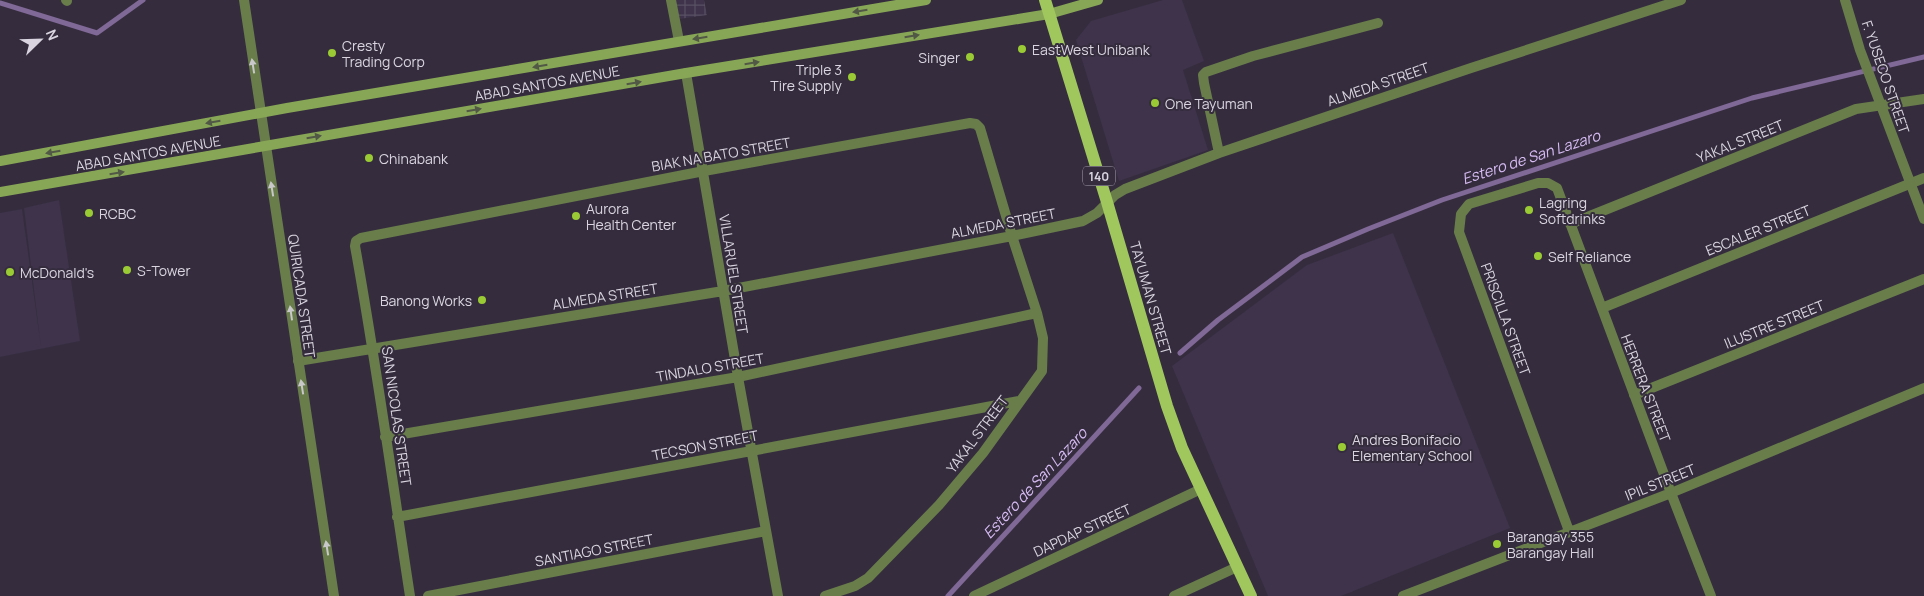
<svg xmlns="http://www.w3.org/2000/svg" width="1924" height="596" font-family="Manrope,sans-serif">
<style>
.built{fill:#3e334a}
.industrial{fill:url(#industrial-grid)}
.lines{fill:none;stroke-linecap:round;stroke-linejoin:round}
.stream{stroke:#806897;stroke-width:5}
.minor{stroke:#697d4b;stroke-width:10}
.tertiary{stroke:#697d4b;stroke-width:10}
.secondary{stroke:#88a756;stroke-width:10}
.primary{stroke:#a0c75d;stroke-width:12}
.oneway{fill:#525846}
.oneway2{fill:#c8c7c9}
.poi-dot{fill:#9acb34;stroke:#352d3e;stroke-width:2}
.labels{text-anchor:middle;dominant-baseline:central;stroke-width:4;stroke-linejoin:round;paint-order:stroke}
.shield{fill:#352d3e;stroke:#a8a2af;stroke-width:1}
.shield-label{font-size:12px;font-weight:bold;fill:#d9d4df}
.poi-label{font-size:14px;fill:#d9d4df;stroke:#352d3e;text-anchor:start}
.street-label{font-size:14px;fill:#d9d4df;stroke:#352d3e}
.water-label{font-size:15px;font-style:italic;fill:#d7bcf4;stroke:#352d3e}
</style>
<defs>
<pattern id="industrial-grid" width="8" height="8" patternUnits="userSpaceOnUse" patternTransform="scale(1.25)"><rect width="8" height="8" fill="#3e334a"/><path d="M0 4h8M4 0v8" fill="none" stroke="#595064"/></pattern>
</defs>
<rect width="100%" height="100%" fill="#352d3e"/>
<path class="built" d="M1163,0H1182L1204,61L1183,70L1208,150L1119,181L1076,40L1091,21Z
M59,200L80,341L0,357V213L22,209L41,347L24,208Z
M1393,233L1510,528L1341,596H1268L1172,366L1307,265Z"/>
<path class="industrial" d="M676,0H704L707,15L679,19Z"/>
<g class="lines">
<path class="stream" d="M0,3L97,33L143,0
M1180,353L1218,320L1302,257L1368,229L1442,200L1752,98L1924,57
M948,596L1139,388"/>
<path class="minor" d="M66,0L67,1
M671,0L679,41
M686,73L738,377L778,596
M1219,153L1204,83L1203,75L1206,72L1253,56L1378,23
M1570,224L1856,109L1924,99
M1602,308L1924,178
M298,361L723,291L1012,236L1083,221L1097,213L1115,195L1125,189L1219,153L1471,68L1681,0
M1634,395L1924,279
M385,437L738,377L1037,313
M397,517L1019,401
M1569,531L1459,232L1461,214L1469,204L1538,183H1548L1557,188L1671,493L1711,596
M410,596C392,479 376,362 355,246L356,241L361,238L704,171L970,123L976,124L980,128L1012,236L1037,313L1043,338L1042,371L983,453L939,505L868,578L855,586L825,596
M428,596L766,531
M974,596L1201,489
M1174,596L1237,567
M1403,596L1671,493L1924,388"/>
<path class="tertiary" d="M244,0L334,596
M1845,0L1860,50L1924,219"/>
<path class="secondary" d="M0,161L287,108L926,0
M0,192L686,73L1049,14L1098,0"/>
<path class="primary" d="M1045,0L1107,202L1167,406L1182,448L1251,596"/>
</g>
<defs><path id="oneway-solid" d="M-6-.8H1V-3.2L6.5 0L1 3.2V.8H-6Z" transform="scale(1.25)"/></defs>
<g class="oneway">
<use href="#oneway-solid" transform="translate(860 11) rotate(171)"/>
<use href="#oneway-solid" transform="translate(912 36) rotate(-9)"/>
<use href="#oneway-solid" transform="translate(700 38) rotate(171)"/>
<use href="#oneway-solid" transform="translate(752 63) rotate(-9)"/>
<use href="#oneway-solid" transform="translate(540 66) rotate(170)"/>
<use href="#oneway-solid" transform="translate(634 83) rotate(-10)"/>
<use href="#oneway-solid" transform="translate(474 110) rotate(-10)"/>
<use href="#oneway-solid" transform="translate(213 122) rotate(170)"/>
<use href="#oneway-solid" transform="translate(314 137) rotate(-10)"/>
<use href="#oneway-solid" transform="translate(53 152) rotate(170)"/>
<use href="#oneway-solid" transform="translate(117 173) rotate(-9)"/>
</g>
<g class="oneway2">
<use href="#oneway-solid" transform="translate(253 66) rotate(-99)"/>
<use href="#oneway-solid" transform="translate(272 189) rotate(-99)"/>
<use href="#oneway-solid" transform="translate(291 313) rotate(-98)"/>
<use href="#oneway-solid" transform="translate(302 387) rotate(-99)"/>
<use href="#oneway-solid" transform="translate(327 548) rotate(-99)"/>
</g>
<g class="poi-dot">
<circle cx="1022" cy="49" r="5"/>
<circle cx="332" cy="53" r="5"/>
<circle cx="970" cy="57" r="5"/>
<circle cx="852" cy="77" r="5"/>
<circle cx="1155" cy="103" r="5"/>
<circle cx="369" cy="158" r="5"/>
<circle cx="1529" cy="210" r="5"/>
<circle cx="89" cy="213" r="5"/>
<circle cx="576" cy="216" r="5"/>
<circle cx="1538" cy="256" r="5"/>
<circle cx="127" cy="270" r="5"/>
<circle cx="10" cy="272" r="5"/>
<circle cx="482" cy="300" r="5"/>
<circle cx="1342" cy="447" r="5"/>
<circle cx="1497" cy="544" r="5"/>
</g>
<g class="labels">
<rect class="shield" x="1083" y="166.5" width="32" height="19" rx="4"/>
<g class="shield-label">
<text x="1099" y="176">140</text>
</g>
<g class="poi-label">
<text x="342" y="45">Cresty<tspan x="342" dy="16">Trading Corp</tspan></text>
<text x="1032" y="49">EastWest Unibank</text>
<text x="960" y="57" text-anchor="end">Singer</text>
<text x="842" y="69" text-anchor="end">Triple 3<tspan x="842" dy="16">Tire Supply</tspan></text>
<text x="1165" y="103">One Tayuman</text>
<text x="379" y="158">Chinabank</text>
<text x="1539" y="202">Lagring<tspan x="1539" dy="16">Softdrinks</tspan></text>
<text x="586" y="208">Aurora<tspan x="586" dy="16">Health Center</tspan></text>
<text x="99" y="213">RCBC</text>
<text x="1548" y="256">Self Reliance</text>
<text x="137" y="270">S-Tower</text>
<text x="20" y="272">McDonald's</text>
<text x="472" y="300" text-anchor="end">Banong Works</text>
<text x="1352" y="439">Andres Bonifacio<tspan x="1352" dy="16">Elementary School</tspan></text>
<text x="1507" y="536">Barangay 355<tspan x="1507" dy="16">Barangay Hall</tspan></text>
</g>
<g class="street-label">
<text transform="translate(1886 77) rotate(71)">F. YUSECO STREET</text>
<text transform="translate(547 83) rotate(-10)">ABAD SANTOS AVENUE</text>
<text transform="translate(1378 84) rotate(-19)">ALMEDA STREET</text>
<text transform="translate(1740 141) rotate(-22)">YAKAL STREET</text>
<text transform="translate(148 153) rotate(-10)">ABAD SANTOS AVENUE</text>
<text transform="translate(721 154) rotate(-10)">BIAK NA BATO STREET</text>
<text transform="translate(1003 223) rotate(-11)">ALMEDA STREET</text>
<text transform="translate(1758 230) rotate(-22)">ESCALER STREET</text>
<text transform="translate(734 274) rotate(81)">VILLARUEL STREET</text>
<text transform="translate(302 296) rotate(82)">QUIRICADA STREET</text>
<text transform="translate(605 296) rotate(-9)">ALMEDA STREET</text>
<text transform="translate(1151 298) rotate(74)">TAYUMAN STREET</text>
<text transform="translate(1506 319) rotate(70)">PRISCILLA STREET</text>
<text transform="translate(1774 324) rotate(-22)">ILUSTRE STREET</text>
<text transform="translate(710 367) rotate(-10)">TINDALO STREET</text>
<text transform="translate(1646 388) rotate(69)">HERRERA STREET</text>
<text transform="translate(397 416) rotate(82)">SAN NICOLAS STREET</text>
<text transform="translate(977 434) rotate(-53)">YAKAL STREET</text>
<text transform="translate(705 445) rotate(-11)">TECSON STREET</text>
<text transform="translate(1660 482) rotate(-22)">IPIL STREET</text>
<text transform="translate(1082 530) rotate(-25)">DAPDAP STREET</text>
<text transform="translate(594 550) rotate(-11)">SANTIAGO STREET</text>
</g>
<g class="water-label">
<text transform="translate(1531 157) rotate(-18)">Estero de San Lazaro</text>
<text transform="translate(1035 483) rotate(-47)">Estero de San Lazaro</text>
</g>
</g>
<g transform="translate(40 40) rotate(67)" stroke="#352d3e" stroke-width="4" paint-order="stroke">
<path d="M0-4L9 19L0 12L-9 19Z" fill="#d9d4df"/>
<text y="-8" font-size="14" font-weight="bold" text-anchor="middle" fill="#d9d4df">N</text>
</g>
</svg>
